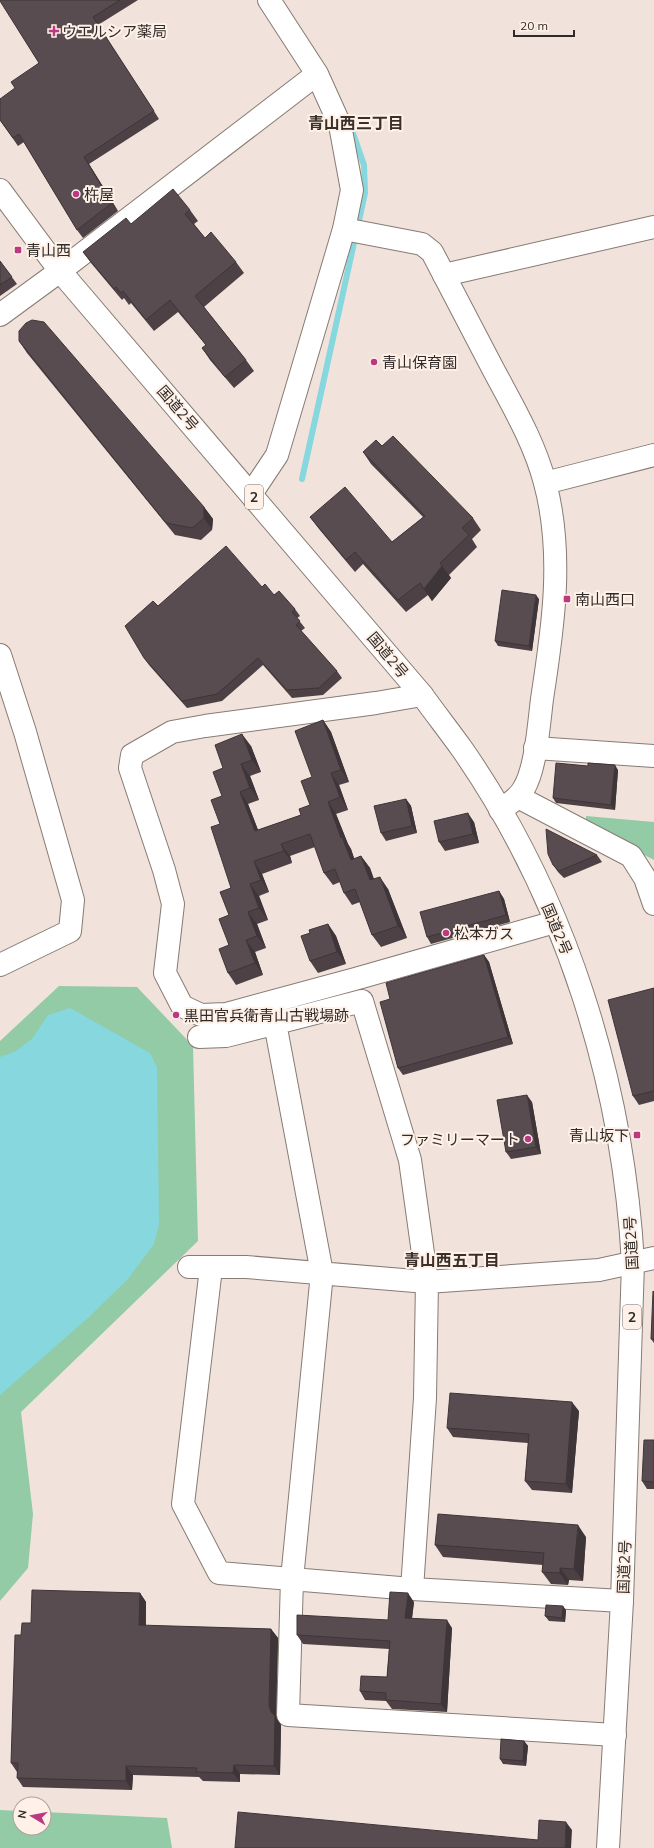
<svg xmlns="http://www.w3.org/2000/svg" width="654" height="1848" font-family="Mulish,'Noto Sans JP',sans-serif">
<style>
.green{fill:#93cba7}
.water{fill:#86d7de}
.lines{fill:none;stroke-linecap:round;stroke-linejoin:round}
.stream{stroke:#86d7de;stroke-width:6}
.minor-casing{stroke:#877b73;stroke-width:24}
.tertiary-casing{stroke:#877b73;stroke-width:24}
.trunk-casing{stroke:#877b73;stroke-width:24}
.minor{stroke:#fff;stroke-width:22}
.tertiary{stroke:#fff;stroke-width:22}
.trunk{stroke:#fff;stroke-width:22}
.wall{fill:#4d4145}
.shaded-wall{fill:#3e3538}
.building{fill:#594c50;stroke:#3e3538}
.poi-dot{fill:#bc3981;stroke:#fff1e8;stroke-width:1.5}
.labels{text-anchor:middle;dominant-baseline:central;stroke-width:4;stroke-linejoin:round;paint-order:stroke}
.shield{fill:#fff1e8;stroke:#6e6662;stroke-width:1}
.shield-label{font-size:14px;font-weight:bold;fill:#302b28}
.poi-label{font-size:15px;fill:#302b28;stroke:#fff1e8;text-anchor:start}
.street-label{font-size:15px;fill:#302b28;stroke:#fff1e8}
.neighbourhood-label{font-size:16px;font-weight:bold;fill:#3a302a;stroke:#fff1e8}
</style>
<rect width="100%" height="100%" fill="#f1e3db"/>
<path class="green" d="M586,816L654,822V860L586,825Z
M59,986L137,987L193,1046L198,1241L21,1412L33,1514L28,1568L0,1601V1041Z
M0,1810L20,1811V1828H44V1812L167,1818L172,1848H0Z"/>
<path class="water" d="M70,1008L150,1053L157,1067L159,1225L154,1244L128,1279L89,1317L0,1395V1057L14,1052L32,1039L48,1015Z"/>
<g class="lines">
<path class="stream" d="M302,479L365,193L364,165L349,122"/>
<defs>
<path id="minor" d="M444,275L654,227
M0,315L60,271L317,74
M251,494L277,455L344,229L352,190L340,125L317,74L269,0
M0,655L25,732L73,900L70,931L0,965
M422,695L376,703L205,726L172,732L132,755L130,768L164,870L173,904L165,973L182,1006L201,1015L226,1014L355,979L555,922
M535,748L654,756
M518,797L631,856L645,878L654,904
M275,1023L322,1273L292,1579L288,1715L615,1735
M199,1037L226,1036L362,1001L410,1160L427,1282L425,1398L412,1589
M189,1267H246L427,1282L599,1270L654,1258
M211,1268L183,1504L219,1573L412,1589L622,1601"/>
<path id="tertiary" d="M344,229L422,244L432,252C452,290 472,329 492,367C512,405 534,441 545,483C564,554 553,628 542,699C539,723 536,768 524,788C519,798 509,804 500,810
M545,483L654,455"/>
<path id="trunk" d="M0,190L60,271L422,695C435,713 449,731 462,749C566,899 623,1082 633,1263L622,1601L608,1848"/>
</defs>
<use href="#minor" class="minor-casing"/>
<use href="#tertiary" class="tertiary-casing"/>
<use href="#trunk" class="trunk-casing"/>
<use href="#minor" class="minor"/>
<use href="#tertiary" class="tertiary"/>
<use href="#trunk" class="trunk"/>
</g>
<path class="wall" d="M0,0H138L98,25L159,119L89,164L118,211L83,238L77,230L24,142L18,146L0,120L15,88L39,63Z
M190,210L198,221L194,224L205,238L236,262L244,273L204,307L246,360L254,371L234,388L210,360L202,348L206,345L178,312L154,331L131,303L129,305L124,298L122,300L91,263L83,252L131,224Z
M0,261L17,284L0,296Z
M19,341L204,507L213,519L212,530L201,540L175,535L27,353Z
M382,446L473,518L481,530L472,539L477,547L449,575L451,578L432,601L428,595L406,612L363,564L355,572L319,529L310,517L392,542L423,517L371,464L363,452Z
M262,587L295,609L300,616L297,618L305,628L301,631L337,671L342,678L323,695L292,698L263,665L222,701L187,708L149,665L144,658L158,606Z
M539,599L532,651L498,646L495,641Z
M323,720L331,732L349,782L339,785L348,810L336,814L348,844L351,849L354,859L361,856L370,868L374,879L388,889L407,938L381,947L372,935L360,902L352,905L344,893L340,882L333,885L324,873L315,847L290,856L292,863L262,874L269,892L259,896L268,920L257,924L266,948L255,952L263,975L236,985L228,973L229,915L231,888L220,824L222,796L223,768L251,746L261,772L250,776L259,800L248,804L258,830L301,815L310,805L312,777Z
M588,766L618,770L615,810L556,803L553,798Z
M406,799L411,806L417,833L386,841L381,833Z
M474,822L479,843L445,851L439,842Z
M597,855L602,862L564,878L558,872L553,865Z
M499,891L504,899L510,922L431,944L427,937Z
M328,924L336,936L346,964L318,973L310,961Z
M484,955L489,962L513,1044L403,1075L398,1068L390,999Z
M654,988V1101L639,1105L633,1096Z
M532,1102L541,1154L511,1159L506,1152Z
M654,1292V1343L651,1339Z
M579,1411L572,1493L532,1490L525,1481L528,1443L453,1437L447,1428Z
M654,1440V1489H647L642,1481Z
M586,1537L583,1581L569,1580L568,1585L551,1584L542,1572L543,1565L443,1557L435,1545Z
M140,1593L146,1602V1626L271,1629L278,1638L276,1715L277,1719L281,1725L280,1775L240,1774V1782L203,1781L199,1777L133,1775L132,1790L23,1787L17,1778V1772L11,1763L21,1635L31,1623Z
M414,1602L412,1618L452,1628L447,1712L392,1709L386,1701L365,1700L360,1691L387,1677L389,1649L303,1644L297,1635L388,1620Z
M566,1610L565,1622L549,1621L545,1616Z
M524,1741L528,1746L526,1766L503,1764L500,1759Z"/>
<path class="shaded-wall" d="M93,17L98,25L159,119L154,111Z
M84,157L89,164L118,211L112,203Z
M204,507L213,519L212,530L204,518Z
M442,566L451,578L432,601L424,589Z
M536,595L539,599L532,651L529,646Z
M323,720L331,732L349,782L341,770Z
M242,734L251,746L261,772L252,760Z
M241,764L250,776L259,800L250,788Z
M615,765L618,770L615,810L611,805Z
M331,773L339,785L348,810L340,797Z
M240,792L248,804L263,843L255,831Z
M406,799L411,806L417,833L412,826Z
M328,802L336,814L348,844L351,849L359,872L351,860L341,838Z
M468,813L474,822L479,843L473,834Z
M281,844L290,856L292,863L284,851Z
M361,856L370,868L378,892L370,880Z
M254,861L262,874L269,892L261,880Z
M380,877L388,889L407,938L398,926Z
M250,884L259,896L268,920L259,908Z
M499,891L504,899L510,922L506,915Z
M248,912L257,924L266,948L257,936Z
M328,924L336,936L346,964L337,952Z
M246,940L255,952L263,975L255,963Z
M484,955L489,962L513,1044L508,1037Z
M527,1095L532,1102L541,1154L536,1147Z
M572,1402L579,1411L572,1493L566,1484Z
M578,1525L586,1537L583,1581L574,1569Z
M560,1568L569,1580L568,1585L560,1573Z
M140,1593L146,1602L145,1634L139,1625Z
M408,1593L414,1602L411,1626L405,1618Z
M563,1606L566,1610L565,1622L562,1618Z
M447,1620L452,1628L447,1712L441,1704Z
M271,1629L278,1638L276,1715L277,1719L281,1725L280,1775L274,1766L271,1712L269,1706Z
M524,1741L528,1746L526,1766L523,1761Z
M234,1765L240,1774V1782L233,1773Z
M126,1766L133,1775L132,1790L126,1781Z
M566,1822L572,1830L571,1848H565Z"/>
<path class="building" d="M0,0H120L93,17L154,111L84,157L112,203L77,230L19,134L13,138L0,120V99L15,88L11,82L39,63L0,1Z
M173,189L190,210L185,214L205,238L211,232L236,262L195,296L246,360L225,377L202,348L206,345L170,300L146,320L123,291L121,293L116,287L114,289L83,252L126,218L131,224Z
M0,261L12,277L0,285Z
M32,320L44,322L204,507V518L192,528L166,523L19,341V331L26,323Z
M393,436L473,518L462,528L469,535L440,563L442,566L424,589L420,583L398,600L355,552L346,560L310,517L345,487L392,542L425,516L363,452L376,440L382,446Z
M226,546L262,587L265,584L274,595L279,591L295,609L292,612L300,621L296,625L337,671L319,688L287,690L258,658L217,694L182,701L144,658L125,626L153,601L158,606Z
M502,590L536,595L529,646L495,641Z
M323,720L341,770L331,773L340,797L328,802L341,838L342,837L351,860L361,856L370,880L380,877L398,926L372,935L355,889L344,893L335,869L324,873L310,834L281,844L284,851L254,861L261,880L250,884L259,908L248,912L257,936L246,940L255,963L228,973L219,949L229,945L219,919L229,915L220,892L231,888L211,827L220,824L211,800L222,796L213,772L223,768L215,745L242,734L252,760L241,764L250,788L240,792L255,831L301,815L299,809L310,805L301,781L312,777L295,731Z
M556,763L588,766V763L615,765L611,805L553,798Z
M406,799L412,826L381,833L374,806Z
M468,813L473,834L439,842L434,821Z
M546,829L597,855L559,871L553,865L548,854Z
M499,891L506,915L427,937L420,912Z
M328,924L337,952L310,961L301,936L310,933L309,930Z
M484,955L508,1037L398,1068L380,1002L390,999L386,983Z
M654,988V1091L633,1096L608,1000Z
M527,1095L536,1147L506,1152L497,1100Z
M653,1291L654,1292V1339H651Z
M450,1393L572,1402L566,1484L525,1481L529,1434L447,1428Z
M644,1440H654V1482L642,1481Z
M438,1514L578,1525L574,1569L560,1568V1573L542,1572L544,1553L435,1545Z
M32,1590L140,1593L139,1625L271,1629L269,1706L271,1712L275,1716L274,1766L234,1765L233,1773L196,1772L197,1768L126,1766V1781L17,1778L18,1763H11L15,1635H21L22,1623H31Z
M390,1592L408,1593L405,1618L447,1620L441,1704L386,1700V1693L360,1691L361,1676L387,1677L390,1641L297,1635V1615L388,1620Z
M546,1605L563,1606L562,1618L545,1616Z
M501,1739L524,1741L523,1761L500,1759Z
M238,1812L538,1840L539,1820L566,1822L565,1848H235Z"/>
<g class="poi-dot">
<path d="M52 25h4v4h4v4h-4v4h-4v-4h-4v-4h4z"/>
<circle cx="76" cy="194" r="4"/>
<rect x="14" y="246" width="8" height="8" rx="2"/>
<circle cx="374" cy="362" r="4"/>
<rect x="563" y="595" width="8" height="8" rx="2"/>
<circle cx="446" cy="933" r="4"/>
<circle cx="176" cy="1015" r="4"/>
<rect x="633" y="1131" width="8" height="8" rx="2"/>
<circle cx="528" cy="1139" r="4"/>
</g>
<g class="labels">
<g class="shield">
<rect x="245" y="485" width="18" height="24" rx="3"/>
<rect x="623" y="1305" width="18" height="24" rx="3"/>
</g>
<g class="shield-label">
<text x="254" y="497">2</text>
<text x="632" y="1317">2</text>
</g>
<g class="poi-label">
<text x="62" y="31">ウエルシア薬局</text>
<text x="84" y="194">杵屋</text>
<text x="26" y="250">青山西</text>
<text x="382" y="362">青山保育園</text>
<text x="575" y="599">南山西口</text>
<text x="454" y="933">松本ガス</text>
<text x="184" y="1015">黒田官兵衛青山古戦場跡</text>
<text x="629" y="1135" text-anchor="end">青山坂下</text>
<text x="520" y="1139" text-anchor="end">ファミリーマート</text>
</g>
<g class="street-label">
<text transform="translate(178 408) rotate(49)">国道2号</text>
<text transform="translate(388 655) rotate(50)">国道2号</text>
<text transform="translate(557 929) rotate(67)">国道2号</text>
<text transform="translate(631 1243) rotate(-93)">国道2号</text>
<text transform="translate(624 1567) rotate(-88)">国道2号</text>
</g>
<g class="neighbourhood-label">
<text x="356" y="123">青山西三丁目</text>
<text x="452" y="1260">青山西五丁目</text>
</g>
</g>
<g transform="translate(32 1816) rotate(280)"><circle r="19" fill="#fff1e8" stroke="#aca29b"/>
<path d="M0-3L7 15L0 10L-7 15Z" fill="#bc3981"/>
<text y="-6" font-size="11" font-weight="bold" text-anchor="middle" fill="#302b28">N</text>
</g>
<path d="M514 30v6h60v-6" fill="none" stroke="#302b28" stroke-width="2"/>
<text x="520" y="30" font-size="12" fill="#302b28" stroke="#fff1e8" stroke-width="3" paint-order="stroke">20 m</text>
</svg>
